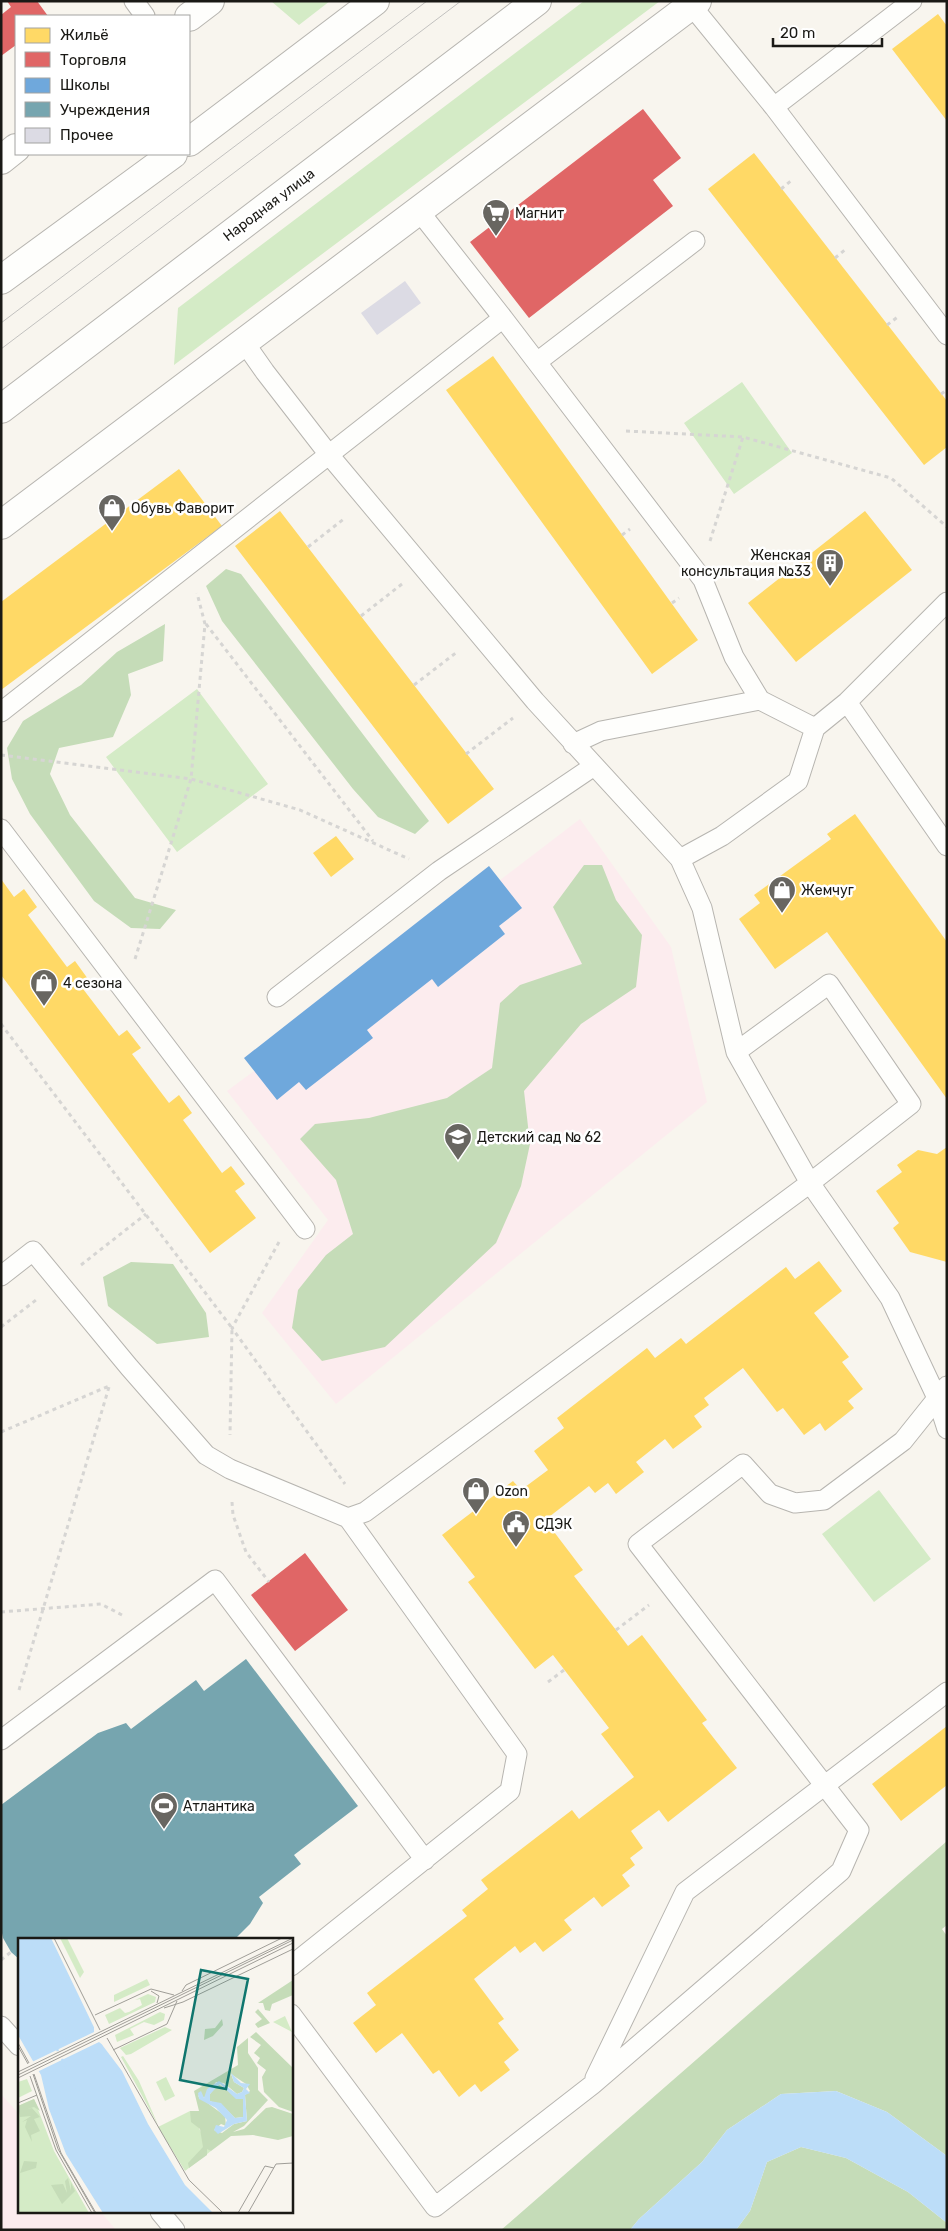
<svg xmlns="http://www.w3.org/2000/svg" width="948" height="2231" font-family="Rubik,sans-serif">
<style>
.education{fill:#fcecee}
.green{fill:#d4ebc6}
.forest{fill:#c5dcb8}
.water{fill:#bcddf8}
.homes{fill:#ffd966}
.shops{fill:#e06666}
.schools{fill:#6fa8dc}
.public{fill:#76a5af}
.building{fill:#dcdbe4}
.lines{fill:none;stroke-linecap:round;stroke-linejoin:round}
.lane-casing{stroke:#b7b5b0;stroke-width:21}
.street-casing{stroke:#b7b5b0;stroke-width:30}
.primary-casing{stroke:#b7b5b0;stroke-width:30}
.path{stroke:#d6d5d3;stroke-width:3;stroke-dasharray:4 4;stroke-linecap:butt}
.lane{stroke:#fefefc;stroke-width:19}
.street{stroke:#fefefc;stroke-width:28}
.primary{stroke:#fefefc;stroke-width:28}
.tram{stroke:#c2c1bf;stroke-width:1}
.labels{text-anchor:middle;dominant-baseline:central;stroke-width:5;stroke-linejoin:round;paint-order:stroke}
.street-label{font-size:14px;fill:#1a1915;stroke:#fff}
.poi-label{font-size:14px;fill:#1a1915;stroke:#fff;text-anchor:start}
.inset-river{fill:none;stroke:#bcddf8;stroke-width:2.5}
.inset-road{fill:none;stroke:#9f9d97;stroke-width:1}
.view{fill:#0f766e;fill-opacity:0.15;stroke:#0f766e;stroke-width:2.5}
.inset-edge{fill:none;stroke:#1a1915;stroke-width:2.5}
</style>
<rect width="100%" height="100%" fill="#f8f5ee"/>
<path class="education" d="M580,819L671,947L707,1102L336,1404L262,1313L328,1220L227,1091L254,1071L244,1058L489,866L500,880Z
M1,2094L19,2114V2212H101L116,2230H1Z"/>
<path class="green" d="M271,1H330L299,25Z
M584,1H660L174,365L178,308Z
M742,382L792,453L734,494L684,423Z
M197,689L268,784L177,852L106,757Z
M879,1490L931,1559L874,1602L822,1534Z"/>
<path class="forest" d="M226,569L241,574L429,821L415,834L378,817L353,789L222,621L206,586Z
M165,624L163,661L128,674L131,695L113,737L59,748L50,774L70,815L135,898L176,910L160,929L131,928L94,901L30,814L12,779L7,748L23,721L81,685L117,652Z
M584,865H602L616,900L642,935L636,987L581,1024L524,1091L530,1144L521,1186L496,1243L385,1347L322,1361L292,1328L298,1290L326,1255L353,1234L336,1180L300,1139L315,1124L369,1118L447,1098L492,1068L500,1003L520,985L582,964L553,907Z
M131,1262L173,1264L206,1313L209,1337L157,1344L108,1306L103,1277Z
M947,1841V1925L942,1929L947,1936V2156L887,2112L836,2091L781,2094L727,2130L702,2162L639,2219L630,2230H501Z
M801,2147L846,2158L908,2192L947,2223V2230H736L750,2211L767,2162Z"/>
<path class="water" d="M836,2091L887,2112L947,2156V2223L908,2192L846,2158L801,2147L767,2162L750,2211L736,2230H630L639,2219L702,2162L727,2130L781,2094Z"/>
<path class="homes" d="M938,14L947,26V121L892,49Z
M754,153L947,401V447L924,465L708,189Z
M493,356L698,640L652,674L446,390Z
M179,469L222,526L1,690V602Z
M280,511L494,789L448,824L235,546Z
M865,511L912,570L796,662L748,603Z
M855,814L947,942V1099L827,932L775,969L739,919L760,903L754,895L831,839L827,834Z
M336,836L354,859L331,877L313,853Z
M1,879L14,897L24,889L37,907L28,915L67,967L75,961L88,979L80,985L119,1036L127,1030L141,1048L132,1054L169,1103L179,1095L192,1113L183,1120L222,1173L231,1166L245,1184L235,1191L256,1218L210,1253L1,975Z
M947,1147V1262L910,1252L893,1228L899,1223L876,1191L902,1172L897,1165L918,1150L937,1154Z
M819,1261L842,1291L814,1313L849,1357L842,1362L863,1389L848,1401L854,1408L825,1431L820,1423L804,1435L783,1408L777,1412L743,1368L704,1398L709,1405L694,1416L702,1427L673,1449L665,1439L636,1462L644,1472L616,1494L608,1483L595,1493L589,1486L545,1520L583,1570L574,1576L616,1630L628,1646L642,1635L707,1720L702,1723L737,1768L668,1822L659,1810L631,1831L643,1848L630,1858L635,1865L622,1875L630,1886L602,1907L594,1897L564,1920L572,1930L543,1952L535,1942L520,1953L515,1946L474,1979L504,2019L498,2023L519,2050L504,2062L510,2070L481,2092L475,2084L459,2097L439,2070L433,2074L402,2033L376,2053L353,2023L376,2005L367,1993L467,1916L462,1910L488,1889L481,1880L572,1810L579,1819L634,1777L601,1734L609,1728L553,1655L535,1669L468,1582L475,1577L442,1535L513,1481L521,1490L548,1470L534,1451L564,1428L557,1418L647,1348L655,1358L681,1338L686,1344L786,1267L795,1279Z
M947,1726V1785L901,1821L872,1784Z"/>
<path class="shops" d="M7,1H37L48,16H16V45L1,56V15L11,7Z
M643,109L681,158L653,180L673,206L529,318L470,242Z
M305,1553L348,1610L295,1651L251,1595Z"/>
<path class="schools" d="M489,866L522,908L499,926L505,934L438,987L432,979L367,1030L373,1038L306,1090L299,1082L277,1100L244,1058Z"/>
<path class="public" d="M246,1659L358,1806L294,1855L301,1864L259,1897L263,1903L250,1924L234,1940H19V1959L11,1952L3,1938L1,1928V1805L98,1733L126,1723L131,1729L196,1680L204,1691Z"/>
<path class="building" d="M405,281L421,303L377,335L361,313Z"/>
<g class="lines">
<defs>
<path id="lane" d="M134,1L145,16
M691,5L774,107L912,1
M774,107L947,335
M419,211L503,318
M244,342L265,372L330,456L535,701L680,859L722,836L798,781L815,728L847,702L947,602
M537,362L695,241
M847,702L947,846
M1,712L503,318L703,580L734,657L760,700
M573,744L601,731L760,700L815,728
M1,829L305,1229
M277,997L439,871L594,766
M736,1052L829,984L911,1104L810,1183L890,1298L937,1398L947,1429
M1,1276L33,1251L129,1367L206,1455L230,1469L348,1518L365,1512L810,1183L736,1052L702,908L680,859
M1,1740L215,1580L425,1860
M291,1966L510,1791L517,1754L348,1518
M291,2014L435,2207L592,2085L841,1871L859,1830L638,1544L743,1464L770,1494L795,1503L824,1500L903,1441L947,1386
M1,2026L19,2046
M595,2078L685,1892L947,1692
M160,2212L175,2230"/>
<path id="street" d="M189,17L210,1
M1,160L16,148
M1,525L697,1"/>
<path id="primary" d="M189,142L375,1
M1,280L173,154
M1,409L537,1"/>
</defs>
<use href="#lane" class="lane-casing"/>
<use href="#street" class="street-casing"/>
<use href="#primary" class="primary-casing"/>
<path class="path" d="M781,189L792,180
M835,258L846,249
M887,325L899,316
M941,394L947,390
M626,431L743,437L891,478L947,527
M622,535L630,529
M710,541L743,437
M308,547L345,518
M672,603L679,598
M361,616L402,584
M206,624L373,841
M414,685L457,652
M466,754L513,718
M1,755L191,779L300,810L409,859
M135,959L191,779L205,624L197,593
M1,1024L232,1328L230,1435
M279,1242L232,1328L345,1484
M81,1265L146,1214
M1,1327L36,1300
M1,1432L109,1386
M232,1502L233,1515L246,1552L269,1582
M1,1612L101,1604L122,1615
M616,1630L649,1605
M548,1682L564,1670
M19,1690L109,1387
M1,1960L11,1952"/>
<use href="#lane" class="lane"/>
<use href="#street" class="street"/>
<use href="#primary" class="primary"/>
<path class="tram" d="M1,323L427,1
M1,349L461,1"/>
</g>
<defs>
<symbol id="supermarket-pin" viewBox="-11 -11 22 30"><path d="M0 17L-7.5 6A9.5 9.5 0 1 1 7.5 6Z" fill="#686661" stroke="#fff"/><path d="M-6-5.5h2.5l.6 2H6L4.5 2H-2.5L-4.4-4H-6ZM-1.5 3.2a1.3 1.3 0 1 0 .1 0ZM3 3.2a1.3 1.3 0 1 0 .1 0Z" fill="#fff"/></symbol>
<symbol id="shop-pin" viewBox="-11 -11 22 30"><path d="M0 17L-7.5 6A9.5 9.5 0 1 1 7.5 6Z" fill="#686661" stroke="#fff"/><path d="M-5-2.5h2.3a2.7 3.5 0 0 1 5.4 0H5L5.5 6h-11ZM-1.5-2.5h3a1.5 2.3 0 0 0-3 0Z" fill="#fff"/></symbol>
<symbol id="building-pin" viewBox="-11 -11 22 30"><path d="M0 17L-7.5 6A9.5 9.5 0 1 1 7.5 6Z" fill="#686661" stroke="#fff"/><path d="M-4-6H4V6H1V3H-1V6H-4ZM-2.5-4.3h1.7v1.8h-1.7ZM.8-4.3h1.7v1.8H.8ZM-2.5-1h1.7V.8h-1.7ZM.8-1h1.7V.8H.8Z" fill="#fff"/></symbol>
<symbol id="school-pin" viewBox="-11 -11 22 30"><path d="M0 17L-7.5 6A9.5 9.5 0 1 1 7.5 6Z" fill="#686661" stroke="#fff"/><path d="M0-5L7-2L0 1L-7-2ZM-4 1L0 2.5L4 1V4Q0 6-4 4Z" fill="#fff"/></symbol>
<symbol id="civic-pin" viewBox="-11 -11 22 30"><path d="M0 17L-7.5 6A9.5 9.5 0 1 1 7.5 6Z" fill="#686661" stroke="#fff"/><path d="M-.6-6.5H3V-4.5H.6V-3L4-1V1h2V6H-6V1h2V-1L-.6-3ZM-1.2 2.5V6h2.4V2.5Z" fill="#fff"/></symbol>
<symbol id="stadium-pin" viewBox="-11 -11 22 30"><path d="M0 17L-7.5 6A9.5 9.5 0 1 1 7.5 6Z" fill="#686661" stroke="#fff"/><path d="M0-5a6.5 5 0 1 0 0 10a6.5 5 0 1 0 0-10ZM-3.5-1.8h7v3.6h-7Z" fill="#fff"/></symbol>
</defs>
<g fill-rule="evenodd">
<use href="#supermarket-pin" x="480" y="197" width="32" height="43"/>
<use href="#shop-pin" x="96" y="492" width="32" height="43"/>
<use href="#building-pin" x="814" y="547" width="32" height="43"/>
<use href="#shop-pin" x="766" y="874" width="32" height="43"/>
<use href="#shop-pin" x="28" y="967" width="32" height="43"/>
<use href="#school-pin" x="442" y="1121" width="32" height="43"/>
<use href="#shop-pin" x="460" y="1475" width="32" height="43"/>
<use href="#civic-pin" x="500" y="1508" width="32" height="43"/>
<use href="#stadium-pin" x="148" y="1790" width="32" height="43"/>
</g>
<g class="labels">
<g class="street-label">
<text transform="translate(269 205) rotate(-37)">Народная улица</text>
</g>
<g class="poi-label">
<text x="515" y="213">Магнит</text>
<text x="131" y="508">Обувь Фаворит</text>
<text x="811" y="555" text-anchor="end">Женская<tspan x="811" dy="16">консультация №33</tspan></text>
<text x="801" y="890">Жемчуг</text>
<text x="63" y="983">4 сезона</text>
<text x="477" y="1137">Детский сад № 62</text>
<text x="495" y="1491">Ozon</text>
<text x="535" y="1524">СДЭК</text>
<text x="183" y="1806">Атлантика</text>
</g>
</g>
<g transform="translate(18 1938)">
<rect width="275" height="275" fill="#f8f5ee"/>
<path d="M42,0H49L66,34L62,40ZM129,41L132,47L96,64V57ZM130,56L138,59L137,64L91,86L87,77L102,70L107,75L111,74L124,67L122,61L117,62ZM142,74L147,76L146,82L136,87L126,84L112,91L116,97L99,104L97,97ZM267,78L274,94L255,84ZM147,89L154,92L113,116L108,117L102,110ZM105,118L121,143L140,187L103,119ZM148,139L157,158L147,163L138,144ZM9,141L14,153L0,160V144ZM16,161L36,213L71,275H0V168ZM172,173L193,213L167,233L140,189Z" fill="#d4ebc6"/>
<path d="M275,42V57L254,66L252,73L247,72L245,65H240ZM240,71L252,85L240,90L237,86L244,81L237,74ZM204,81L205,87L195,98L186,102L187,91L197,90ZM238,94L275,130V174L261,169L246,154L244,139L248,132L239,125L242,120L236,115L243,107L232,99ZM230,100V115L240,130V152L250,162L226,188L215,194L226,191L248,170L254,169L275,176V198L260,202L235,197L213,198L193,213L189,211V217L171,230L170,225L185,209L182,191L173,184L172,173H181L176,153L220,127L219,109ZM213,136L228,146L232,153L227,157L229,183L216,186L204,195L196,192L203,186L208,188L207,178L180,158L183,156L186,160L198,144L206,145L219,156L224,154L226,150L216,144ZM200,146L225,161V179L217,180L206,169L192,163V156ZM16,161L22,173L16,169L9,171L14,170L22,179L16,181L22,193L13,197L14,204L7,189L9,182L4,184L13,178L2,179L0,168ZM6,223L19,224L18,230L2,235ZM50,240L53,253V245L57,253L44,266L33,247L45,246L49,255L47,243Z" fill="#c5dcb8" fill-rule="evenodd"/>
<path d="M0,0H33L85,108L104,133L130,186L167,247L195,275H85L48,216L31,171L23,137L0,97ZM213,135L223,145L232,146L228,151L232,155L227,157L229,183L216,186L200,196L196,192L198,187L206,189L209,182L198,170L181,161L180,155L183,153L186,160L189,151L201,143L219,156L224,154L226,150L216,144ZM202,146L218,161H225V179L217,180L203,165L192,163V156Z" fill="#bcddf8" fill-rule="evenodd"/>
<path d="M76,87L86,108L81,104L19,134L14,124L76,94Z" fill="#f8f5ee"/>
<path class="inset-river" d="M0,38L40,113M44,121L122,275"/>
<path class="inset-road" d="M36,0L82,92M133,53L141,58L139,65M164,53L168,47L264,0M146,70L165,64L275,11M77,77L133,51L156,57M89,100L171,242L205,275M0,105L11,125M0,108L10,126M95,112L149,86L159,63M0,134L275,0M15,136L40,211L77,275M16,136L43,215L78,275M0,137L275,2M12,138L38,212L74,275M0,140L275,5M0,165L19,157M220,275L247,228L256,230M230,275L258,226L275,225"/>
<path class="view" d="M183,32L230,41L208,151L162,142Z"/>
<rect width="275" height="275" class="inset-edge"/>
</g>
<rect width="948" height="2231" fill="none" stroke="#1a1915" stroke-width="5"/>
<rect x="15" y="15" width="175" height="140" fill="#ffffff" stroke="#a3a3a1"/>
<rect x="25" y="28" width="25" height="15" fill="#ffd966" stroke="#a3a3a1"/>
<text x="60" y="40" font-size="15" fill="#1a1915">Жильё</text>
<rect x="25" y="52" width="25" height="15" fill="#e06666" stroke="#a3a3a1"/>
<text x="60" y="65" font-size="15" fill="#1a1915">Торговля</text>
<rect x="25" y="78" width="25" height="15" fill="#6fa8dc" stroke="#a3a3a1"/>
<text x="60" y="90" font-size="15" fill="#1a1915">Школы</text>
<rect x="25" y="102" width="25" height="15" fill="#76a5af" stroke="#a3a3a1"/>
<text x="60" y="115" font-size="15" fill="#1a1915">Учреждения</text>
<rect x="25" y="128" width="25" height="15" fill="#dcdbe4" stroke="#a3a3a1"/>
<text x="60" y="140" font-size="15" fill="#1a1915">Прочее</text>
<path d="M773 38v8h109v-8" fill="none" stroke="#1a1915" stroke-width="2.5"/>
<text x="780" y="38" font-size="15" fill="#1a1915" stroke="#ffffff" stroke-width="4" paint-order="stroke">20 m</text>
</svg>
